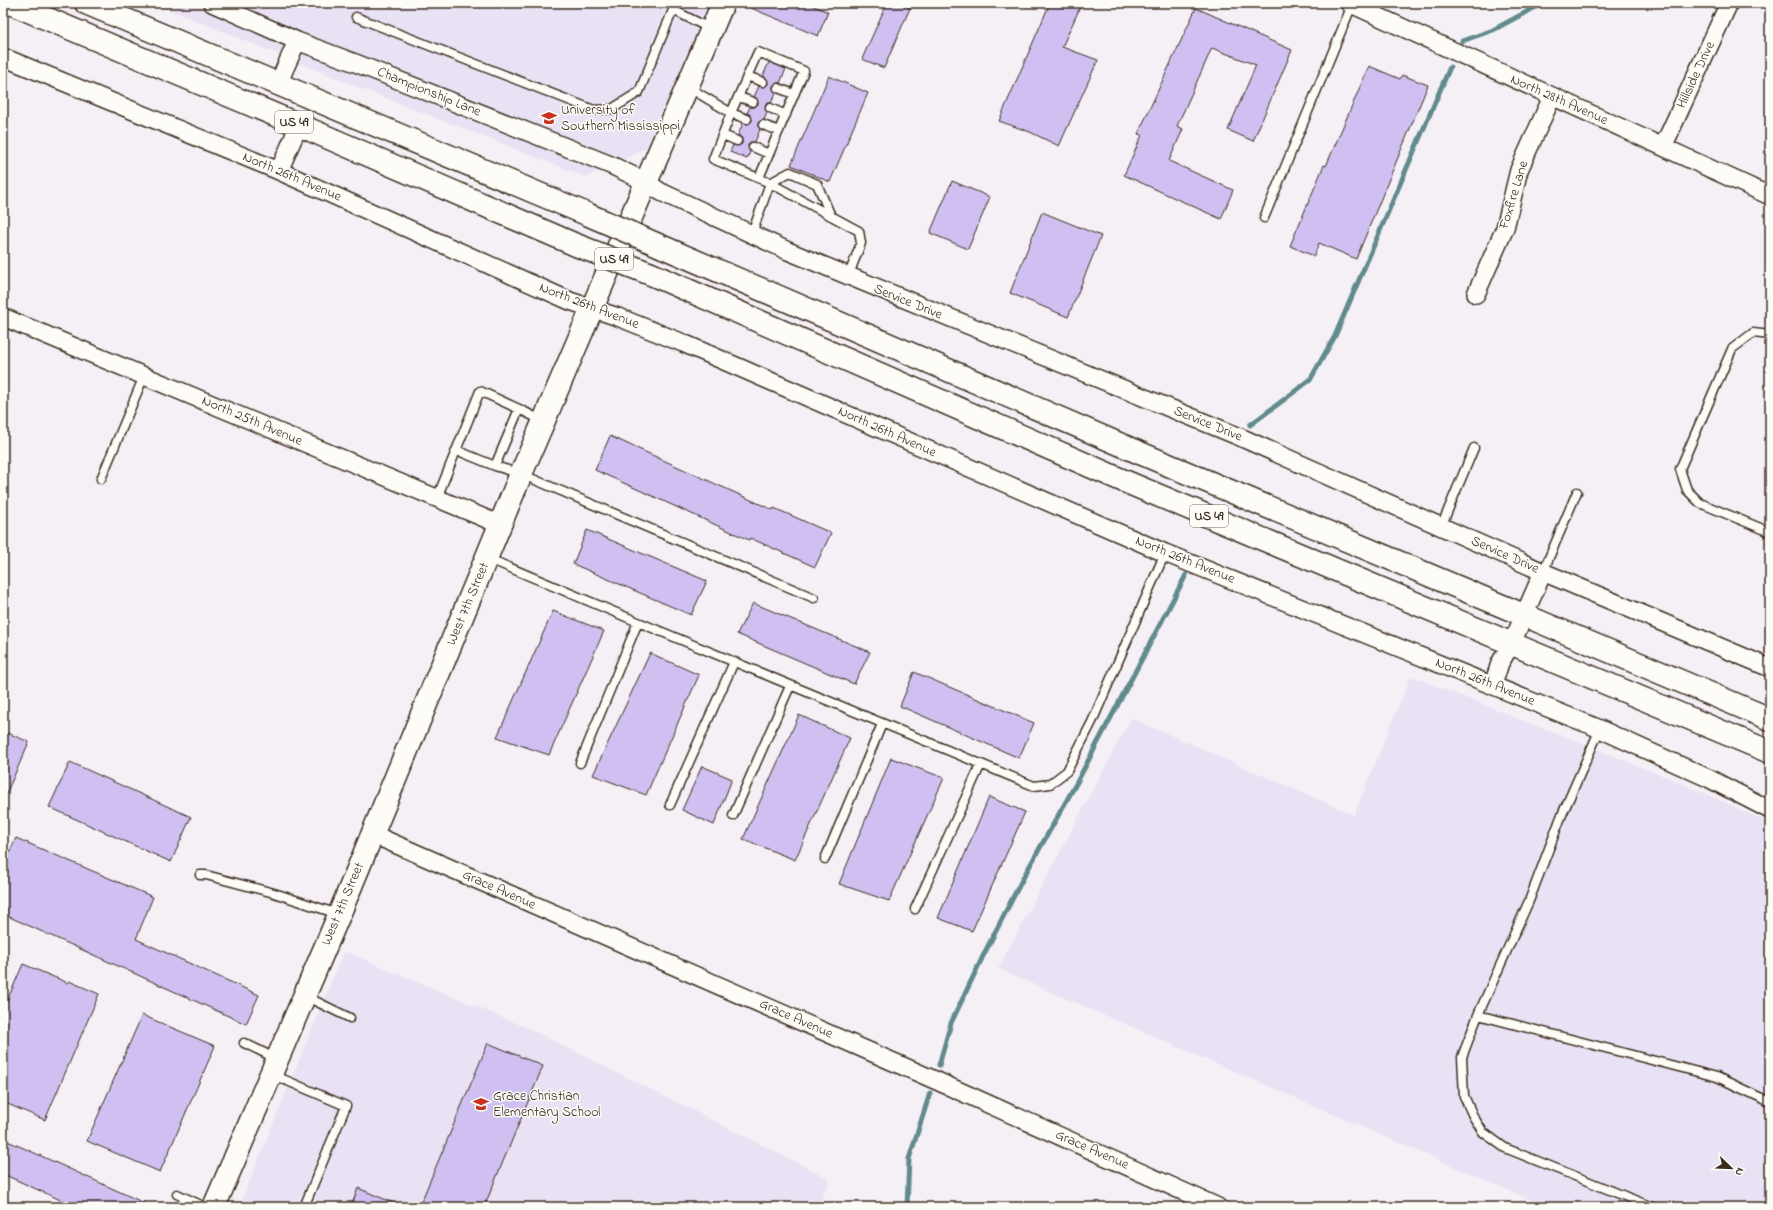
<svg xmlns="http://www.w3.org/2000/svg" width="1773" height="1210" font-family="'Indie Flower',sans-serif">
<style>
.built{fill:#e9e2f4}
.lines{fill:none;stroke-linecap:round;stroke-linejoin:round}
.stream{stroke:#618a8b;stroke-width:5}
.building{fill:#cfc0f1;stroke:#3b2a1e}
.lane-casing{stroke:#3b2a1e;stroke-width:11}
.street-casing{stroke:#3b2a1e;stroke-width:20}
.secondary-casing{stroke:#3b2a1e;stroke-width:25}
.primary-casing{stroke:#3b2a1e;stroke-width:25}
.lane{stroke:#fdfcf7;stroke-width:8}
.street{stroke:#fdfcf7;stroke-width:17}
.secondary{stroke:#fdfcf7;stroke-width:22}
.primary{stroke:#fdfcf7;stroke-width:22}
.primary-bridge-casing{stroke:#3b2a1e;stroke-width:25;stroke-linecap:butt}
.primary-bridge{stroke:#fdfcf7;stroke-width:22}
.labels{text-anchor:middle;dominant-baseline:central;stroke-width:3;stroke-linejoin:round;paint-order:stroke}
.shield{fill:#fdfcf7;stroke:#75695f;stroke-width:1}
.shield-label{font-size:13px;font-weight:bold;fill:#3b2a1e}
.street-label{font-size:14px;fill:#3b2a1e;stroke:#fdfcf7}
.poi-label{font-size:14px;fill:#3b2a1e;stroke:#fdfcf7;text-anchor:start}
</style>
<rect width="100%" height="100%" fill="#f4f0f6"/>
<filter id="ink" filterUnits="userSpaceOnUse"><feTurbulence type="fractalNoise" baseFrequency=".025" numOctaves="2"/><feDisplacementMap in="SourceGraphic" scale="8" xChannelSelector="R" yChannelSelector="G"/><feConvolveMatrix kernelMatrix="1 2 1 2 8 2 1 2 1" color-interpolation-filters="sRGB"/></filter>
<g filter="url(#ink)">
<path class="built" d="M153,3H709L648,147L586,177L365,90Z
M1411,676L1684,784L1770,823V1207H1547L998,969L1131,718L1354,815Z
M344,951L530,1029L830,1179L818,1207H239Z"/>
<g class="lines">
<path class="stream" d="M1462,41L1493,30L1543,3
M1250,425L1310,380L1335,336L1450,67
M939,1065L951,1023L985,952L1023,878L1077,782L1186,575
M907,1207L909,1159L930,1093"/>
</g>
<path class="building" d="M739,3H807L828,12L818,36Z
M887,3H900L910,8L884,68L862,59Z
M1050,3H1082L1062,47L1098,60L1059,146L1030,132L999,121Z
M1196,8L1292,50L1253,141L1228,130L1256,65L1212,48L1177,126L1183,129L1169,161L1233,190L1221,219L1124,175L1142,135L1138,134Z
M769,62L786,69L780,83H777L773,86V89L776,93L771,103H767L765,106L767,113L764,120L758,123V126L760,129L755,142H750L748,145L750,152L747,159L730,152L733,145L738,146L742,144V138L738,135L743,123L748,124L752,121L751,116L747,113L750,107H754L758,104L757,99L754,97L759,86L764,87L768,84L767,79L763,76Z
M1369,66L1400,79L1402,75L1428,85L1356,259L1319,243L1314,256L1290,246L1324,165L1326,166Z
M829,76L868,93L830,182L791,165Z
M952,181L990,197L968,249L930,233Z
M1042,212L1101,236L1068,317L1010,293Z
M610,436L773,510L774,508L831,533L815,567L750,538L749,540L595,470Z
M587,530L707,581L691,615L573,564Z
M753,603L870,652L854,684L737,634Z
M553,611L604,631L549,755L497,737Z
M650,653L699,675L646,795L593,775Z
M914,672L1034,723L1019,758L900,706Z
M799,715L850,738L795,860L743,839Z
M3,731L29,742L3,801Z
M891,758L944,778L889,901L839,884Z
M70,762L191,817L171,862L49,807Z
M702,766L732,779L714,825L682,810Z
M989,797L1025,812L972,931L938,918Z
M16,838L153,897L136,939L259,995L246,1024L3,914V867Z
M23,964L68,983L69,981L99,994L45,1120L3,1102V1010Z
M142,1015L215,1046L160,1172L87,1141Z
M488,1043L543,1066L484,1207H419Z
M3,1139L39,1155L153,1207H76L3,1174Z
M358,1188L403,1207H351Z"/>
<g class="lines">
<defs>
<path id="lane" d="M676,3L673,10L711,29
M356,17L594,110L612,109L639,92L673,10
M747,76L763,82
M688,87L731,113L713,159L770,183L790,172L817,184L831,216
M778,88L794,94
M739,97L753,102
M770,108L786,115
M747,119L731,113L758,52L804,71L759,178
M763,125L779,131
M723,135L737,141
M753,147L769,154
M1264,218L1352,5
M752,233L770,183L859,231L861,243L848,277
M1770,335L1753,333L1732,349L1680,469L1687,490L1700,503L1770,532
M543,421L519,409L495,466L521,474L814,598
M456,450L495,466
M101,479L144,376
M437,498L480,391L519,409
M1441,527L1474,448
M487,558L638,622L1034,786L1050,784L1067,771L1092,722L1165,553
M1543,572L1577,492
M1600,729L1561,817L1529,901L1478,1015L1462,1057L1464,1096L1473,1116L1483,1132L1505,1148L1652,1207
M580,763L638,622
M670,805L734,662
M733,816L790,686
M825,859L882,724
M200,875H206L274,893L338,914
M915,909L981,764
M305,996L350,1018
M1478,1015L1717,1077L1770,1102
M244,1043L277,1059
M271,1074L346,1106L304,1207
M177,1194L205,1207"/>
<path id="street" d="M212,3L297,41L358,64L613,166L646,182L661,192L788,251L1240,437L1543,572L1770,668
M1349,3L1770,196
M3,57L279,171L570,301L618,317L683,343L1165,553L1600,729L1710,779L1770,810
M278,84L297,41
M1663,147L1729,3
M279,171L299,125
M1476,294L1505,228L1519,170L1552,97
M3,317L501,525
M1493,685L1500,663L1512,643L1543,572
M372,834L937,1081L1218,1207"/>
<path id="secondary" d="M214,1207L339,915L521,474L723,3"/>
<path id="primary" d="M10,3L299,125L576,245
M86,3L589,215
M663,247L1140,453L1770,719
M651,274L1124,481L1770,752"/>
</defs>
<use href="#lane" class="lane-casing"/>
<use href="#street" class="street-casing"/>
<use href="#secondary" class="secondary-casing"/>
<use href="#primary" class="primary-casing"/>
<use href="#lane" class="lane"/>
<use href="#street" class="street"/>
<use href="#secondary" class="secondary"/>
<use href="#primary" class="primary"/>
<defs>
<path id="primary-bridge" d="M589,215L663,247
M576,245L651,274"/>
</defs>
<use href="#primary-bridge" class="primary-bridge-casing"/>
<use href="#primary-bridge" class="primary-bridge"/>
</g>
</g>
<defs>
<symbol id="university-bare" viewBox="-9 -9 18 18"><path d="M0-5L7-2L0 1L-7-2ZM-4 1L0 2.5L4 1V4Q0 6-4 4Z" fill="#c8321e" stroke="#fdfcf7" stroke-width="2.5" paint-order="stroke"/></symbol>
<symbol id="school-bare" viewBox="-9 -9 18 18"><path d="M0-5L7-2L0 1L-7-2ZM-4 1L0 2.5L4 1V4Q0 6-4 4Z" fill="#c8321e" stroke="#fdfcf7" stroke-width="2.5" paint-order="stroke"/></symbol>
</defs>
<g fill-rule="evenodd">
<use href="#university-bare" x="538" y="107" width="22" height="22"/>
<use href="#school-bare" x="470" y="1093" width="22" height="22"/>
</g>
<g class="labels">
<g class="shield">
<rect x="275" y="111" width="38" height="22" rx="3"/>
<rect x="595" y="248" width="38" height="22" rx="3"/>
<rect x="1190" y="505" width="38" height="22" rx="3"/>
</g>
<g class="shield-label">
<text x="294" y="122">US 49</text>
<text x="614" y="259">US 49</text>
<text x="1209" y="516">US 49</text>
</g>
<g class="street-label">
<text transform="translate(1696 75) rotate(-65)">Hillside Drive</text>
<text transform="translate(429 92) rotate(22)">Championship Lane</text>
<text transform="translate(1559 100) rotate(24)">North 28th Avenue</text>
<text transform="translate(292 177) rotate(23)">North 26th Avenue</text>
<text transform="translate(1514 195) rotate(-73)">Foxfire Lane</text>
<text transform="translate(908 302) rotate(22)">Service Drive</text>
<text transform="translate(589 306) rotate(21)">North 26th Avenue</text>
<text transform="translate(252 421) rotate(23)">North 25th Avenue</text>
<text transform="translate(1208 424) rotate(22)">Service Drive</text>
<text transform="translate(887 432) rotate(24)">North 26th Avenue</text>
<text transform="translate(1505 555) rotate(24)">Service Drive</text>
<text transform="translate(1185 560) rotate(22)">North 26th Avenue</text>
<text transform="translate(468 604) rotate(-67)">West 7th Street</text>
<text transform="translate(1485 682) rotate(22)">North 26th Avenue</text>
<text transform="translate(499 890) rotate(24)">Grace Avenue</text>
<text transform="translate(343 904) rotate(-67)">West 7th Street</text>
<text transform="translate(796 1019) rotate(24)">Grace Avenue</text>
<text transform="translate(1092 1150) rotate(24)">Grace Avenue</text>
</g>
<g class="poi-label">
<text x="561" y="110">University of<tspan x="561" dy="16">Southern Mississippi</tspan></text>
<text x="493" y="1096">Grace Christian<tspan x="493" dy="16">Elementary School</tspan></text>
</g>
</g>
<rect width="1773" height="1210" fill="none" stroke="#fdfcf7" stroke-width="16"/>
<rect x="8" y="8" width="1757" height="1194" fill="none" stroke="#3b2a1e" stroke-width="1.5" filter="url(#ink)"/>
<g transform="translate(1731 1168) rotate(113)" stroke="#fdfcf7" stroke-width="3" paint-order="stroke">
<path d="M0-3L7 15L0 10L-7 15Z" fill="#3b2a1e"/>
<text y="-6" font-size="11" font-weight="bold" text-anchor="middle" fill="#3b2a1e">N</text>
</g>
</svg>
